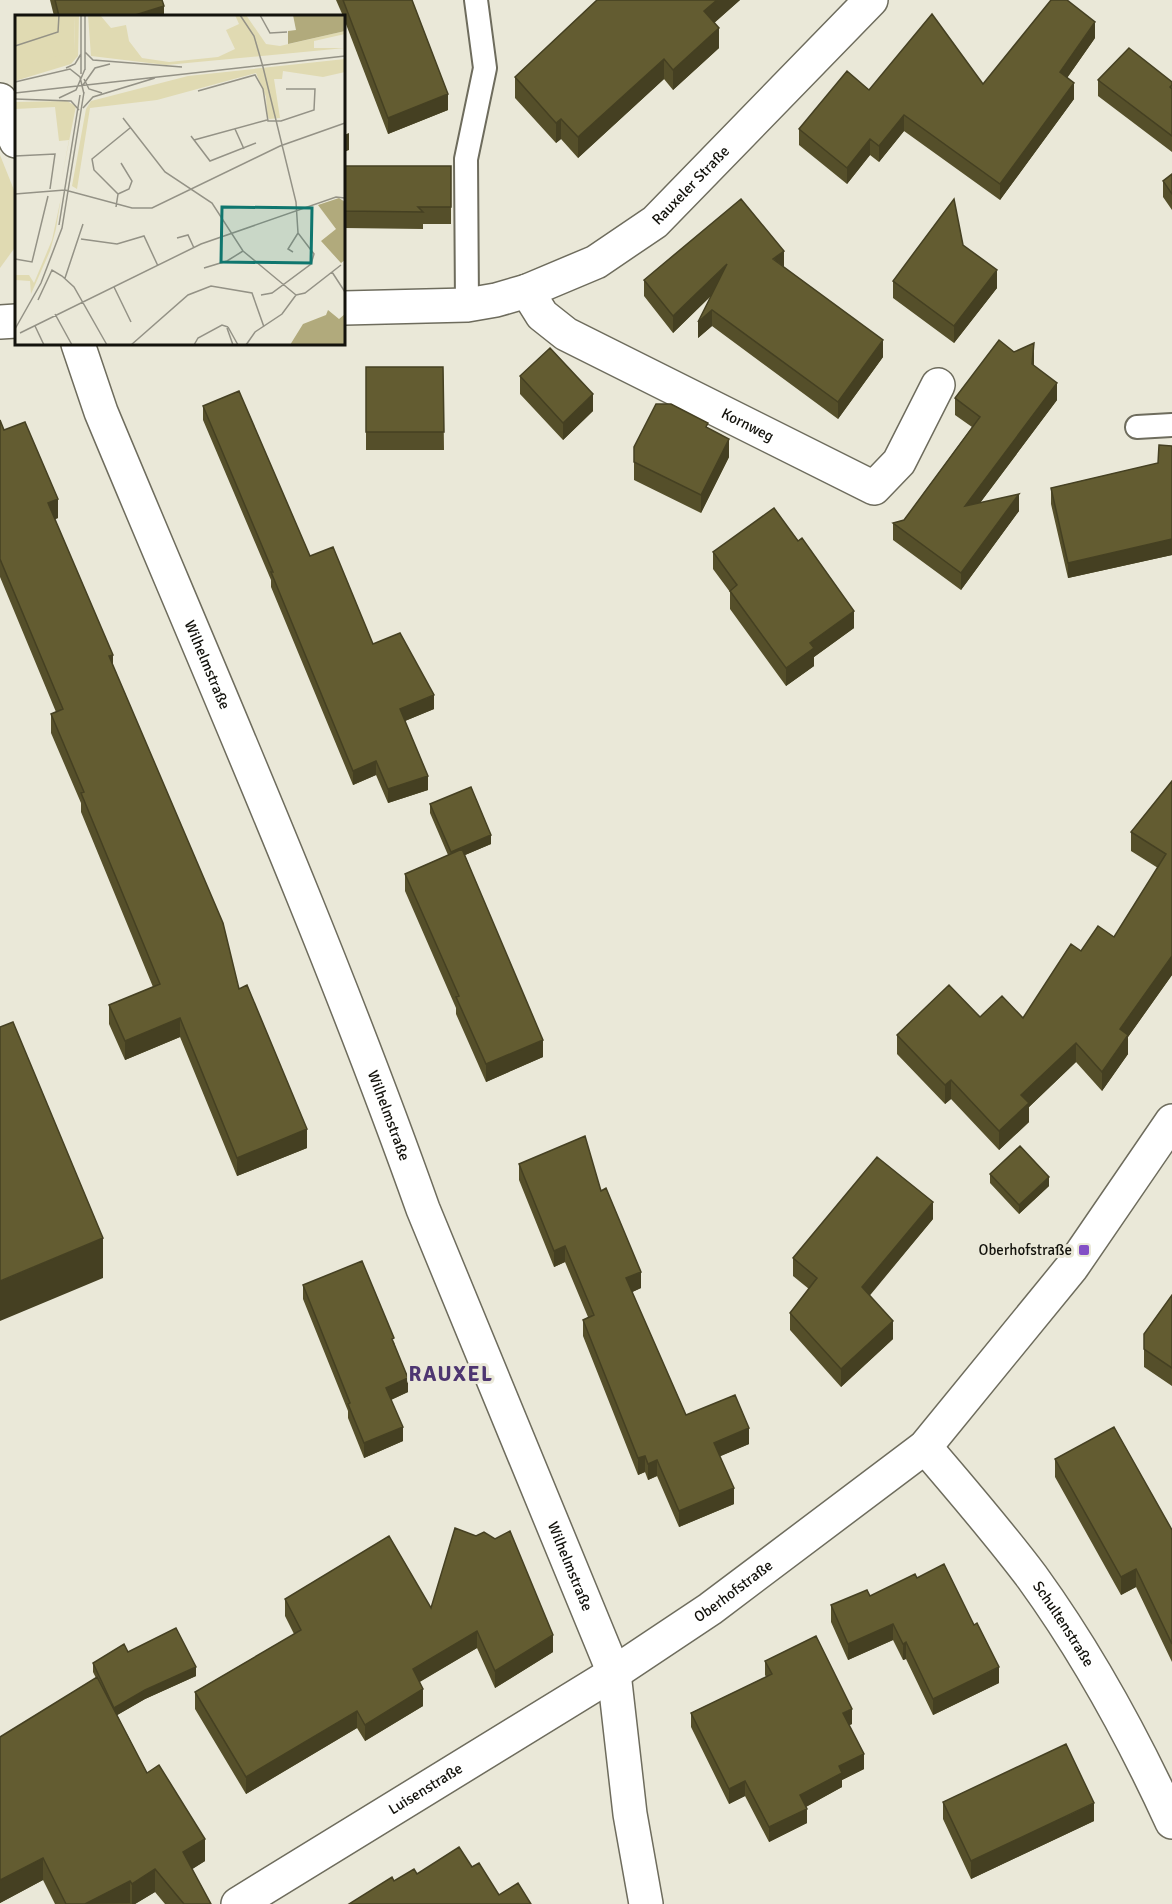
<svg xmlns="http://www.w3.org/2000/svg" width="1172" height="1904" font-family="Signika,sans-serif">
<style>
.grass{fill:#e0dab2}
.lines{fill:none;stroke-linecap:round;stroke-linejoin:round}
.service-casing{stroke:#6e6c5d;stroke-width:26}
.minor-casing{stroke:#6e6c5d;stroke-width:36}
.service{stroke:#fff;stroke-width:22}
.minor{stroke:#fff;stroke-width:33}
.wall{fill:#554f2a}
.shaded-wall{fill:#454022}
.building{fill:#635c31;stroke:#454022;stroke-width:1.5}
.poi-dot{fill:#834fc6;stroke:#eae8d8;stroke-width:2}
.labels{text-anchor:middle;dominant-baseline:central;stroke-width:6;stroke-linejoin:round;paint-order:stroke}
.street-label{font-size:15px;fill:#13120c;stroke:#eae8d8}
.poi-label{font-size:15px;fill:#13120c;stroke:#eae8d8;text-anchor:end}
.district-label{font-size:21px;font-weight:bold;letter-spacing:1.5px;fill:#4e3671;stroke:#eae8d8}
.inset-road{fill:none;stroke:#949286;stroke-width:1.5}
.view{fill:#0f766e;fill-opacity:0.15;stroke:#0f766e;stroke-width:3}
.inset-edge{fill:none;stroke:#13120c;stroke-width:3}
</style>
<rect width="100%" height="100%" fill="#eae8d8"/>
<path class="grass" d="M0,155L16,195V246L0,268Z"/>
<g class="lines">
<defs>
<path id="service" d="M467,305L466,159L485,68L476,0
M1137,427L1172,425"/>
<g id="minor">
<path d="M0,100L16,141"/>
<path id="s1" d="M527,291L542,315L566,334L874,488L899,462L938,385"/>
<path id="s2" d="M344,308L467,305L496,300L527,291L596,262L655,222L871,0"/>
<path d="M0,322L16,321"/>
<path id="s3" d="M78,344L101,412C211,676 327,939 423,1209L614,1673L630,1814L646,1904"/>
<path id="s4" d="M925,1447C962,1490 998,1532 1032,1577C1087,1653 1133,1737 1172,1822"/>
<path id="s5" d="M238,1904L614,1673L710,1609L925,1447L1072,1267L1172,1121"/>
</g>
</defs>
<use href="#service" class="service-casing"/>
<use href="#minor" class="minor-casing"/>
<use href="#service" class="service"/>
<use href="#minor" class="minor"/>
</g>
<path class="wall" d="M50,0H162L164,16H54Z
M336,0H412L448,110L388,134L344,19V16H343Z
M597,0H740L714,23L719,48L673,90L664,79L578,158L561,139L556,143L515,98V77Z
M1095,38L1067,78L1074,99L1000,200L904,131L879,162L870,155L847,184L799,145V129L869,90L983,84Z
M1098,80L1172,82V152L1098,96Z
M344,166H451V224H423V229L344,228Z
M1172,174V210L1163,197V181Z
M963,245L997,288L954,343L893,298V281Z
M784,267L883,357L838,419L712,326L698,338L711,296L673,333L644,296V280Z
M1014,352L1034,360V366L1057,400L980,503L1019,511L961,590L893,540V523L904,520L972,427L955,415V398Z
M366,367H443L444,450H366Z
M520,376L593,411L563,440L520,394Z
M203,406L373,644L434,709L405,721L428,790L388,803L376,775L353,785L271,587V580L203,420Z
M0,420L4,430L58,518L55,519L239,989L307,1148L237,1176L180,1037L125,1060L109,1024V1005L153,987L81,812V803L51,733V714L56,712L0,577Z
M708,428L729,457L701,513L634,480V447Z
M1172,446V555L1068,578L1051,504V488L1158,463Z
M713,552L854,628L814,657V666L786,686L730,609V592L713,569Z
M1172,781V975L1128,1037V1054L1102,1091L1076,1062L1029,1107V1122L999,1150L951,1099L945,1104L897,1054V1035L980,1017L1023,1018L1081,951L1114,937L1158,868L1131,851V832Z
M430,804L491,844L465,855L543,1057L486,1082L456,1014V1008L405,891V874L448,855L430,813Z
M519,1164L601,1191L641,1288L632,1292L686,1415L749,1444L720,1456L734,1504L679,1527L657,1476L648,1480L645,1472L638,1475L583,1336V1320L588,1317L565,1262L554,1267L519,1180Z
M990,1174L1049,1186L1019,1214L990,1183Z
M933,1219L869,1295L893,1339L841,1387L790,1330V1313L809,1289L793,1276V1258Z
M303,1285L394,1342L408,1392L391,1400L403,1441L364,1458L348,1418V1411L303,1299Z
M1172,1295V1386L1144,1367V1334Z
M1055,1459L1172,1530V1662L1136,1587L1121,1595L1055,1477Z
M870,1596L999,1683L933,1715L906,1659L903,1660L893,1640L848,1660L831,1622V1605Z
M285,1599L431,1608L553,1652L495,1688L477,1648L419,1682L423,1706L365,1741L357,1728L246,1794L195,1709V1692L294,1634L285,1616Z
M128,1652L196,1676L145,1699L117,1715L147,1773L205,1861L192,1869L211,1904H165L155,1892L135,1904H55L43,1880L0,1903V1737L96,1678L93,1672V1663Z
M765,1661L852,1724L849,1725L864,1769L842,1780V1787L806,1807L807,1823L769,1842L745,1796L729,1804L691,1727V1713L766,1677L765,1675Z
M943,1802L1094,1821L971,1879L943,1819Z"/>
<path class="shaded-wall" d="M717,0H740L704,32V11Z
M164,6V16H132Z
M1095,22V38L1060,88V72Z
M719,28V48L673,90V70Z
M664,59V79L578,158V137Z
M1074,83V99L1000,200V184Z
M448,94V110L388,134V118Z
M904,115V131L879,162V146Z
M561,119V139L556,143V123Z
M349,133V150L344,152V135Z
M870,139V155L847,184V168Z
M784,251V267L773,259Z
M727,264V280L673,333V316Z
M997,270V288L954,343V326Z
M712,310V326L698,338V322Z
M883,340V357L838,419V402Z
M1034,343V360L1032,381V364Z
M1057,383V400L965,523V506Z
M593,394V411L563,440V423Z
M729,439V457L701,513V495Z
M1019,494V511L961,590V573Z
M58,499V518L48,522V503Z
M1172,539V555L1068,578V563Z
M854,611V628L814,657V666L786,686V668L810,643Z
M113,655V673L109,656Z
M434,695V709L400,723V709Z
M376,761V775L353,785V771Z
M428,776V790L388,803V789Z
M491,835V844L451,861V852Z
M1172,956V975L1128,1037V1054L1102,1091V1072L1120,1029Z
M180,1018V1037L125,1060V1041Z
M543,1040V1057L486,1082V1064Z
M1076,1043V1062L1029,1107V1122L999,1150V1131L1021,1095Z
M951,1080V1099L945,1104V1085Z
M307,1129V1148L237,1176V1158Z
M1049,1177V1186L1019,1214V1205Z
M933,1202V1219L862,1305V1287Z
M103,1238V1278L0,1321V1281Z
M565,1246V1262L554,1267V1251Z
M641,1272V1288L626,1295V1278Z
M893,1321V1339L841,1387V1369Z
M408,1378V1392L386,1402V1388Z
M403,1427V1441L364,1458V1443Z
M749,1428V1444L714,1459V1443Z
M645,1456V1472L638,1475V1458Z
M657,1460V1476L648,1480V1464Z
M734,1488V1504L679,1527V1511Z
M1136,1569V1587L1121,1595V1577Z
M893,1624V1640L848,1660V1644Z
M477,1631V1648L413,1686V1669Z
M553,1635V1652L495,1688V1671Z
M906,1642V1659L903,1660V1644Z
M196,1667V1676L145,1699L114,1717V1708L145,1690Z
M999,1667V1683L933,1715V1699Z
M423,1689V1706L365,1741V1725Z
M852,1709V1724L843,1728V1713Z
M357,1711V1728L246,1794V1777Z
M864,1754V1769L842,1780V1787L800,1810V1795L839,1766Z
M745,1781V1796L729,1804V1789Z
M1094,1803V1821L971,1879V1861Z
M807,1809V1823L769,1842V1827Z
M205,1839V1861L183,1875V1852Z
M43,1858V1880L0,1903V1880Z
M155,1869V1892L135,1904H132V1884Z
M130,1881V1903L85,1904Z"/>
<path class="building" d="M55,0H162L164,6L132,16H59Z
M343,0H412L448,94L388,118Z
M597,0H717L704,11L719,28L673,70L664,59L578,137L561,119L556,123L515,77Z
M1051,0H1067L1095,22L1060,72L1074,83L1000,184L904,115L879,146L870,139L847,168L799,129L847,71L869,90L932,14L983,84Z
M1129,48L1172,82V85L1170,87L1172,89V136L1098,80Z
M344,166H451V207H418L423,212L344,211Z
M1172,174V194L1163,181Z
M741,199L784,251L773,259L883,340L838,402L712,310L698,322L727,264L673,316L644,280Z
M954,199L963,245L997,270L954,326L893,281Z
M999,340L1014,352L1034,343L1032,364L1057,383L965,506L1019,494L961,573L893,523L904,520L980,417L955,398Z
M550,348L593,394L563,423L520,376Z
M366,367H443L444,432H366Z
M239,391L310,556L333,547L373,644L400,633L434,695L400,709L428,776L388,789L376,761L353,771L271,572H273L203,406Z
M656,404H671L708,423L706,427L729,439L701,495L634,462V447Z
M0,420L4,430L25,422L58,499L48,503L113,655L109,656L223,923L239,989L247,985L307,1129L237,1158L180,1018L125,1041L109,1005L160,984L81,793L84,792L51,714L63,709L0,559Z
M1159,445L1172,446V539L1068,563L1051,488L1158,463Z
M774,508L798,541L802,538L854,611L810,643L814,648L786,668L730,591L737,585L713,552Z
M1172,781V956L1120,1029L1128,1035L1102,1072L1076,1043L1021,1095L1029,1103L999,1131L951,1080L945,1085L897,1035L949,985L980,1017L1002,996L1023,1018L1071,944L1081,951L1098,926L1114,937L1166,854L1131,832Z
M471,787L491,835L451,852L430,804Z
M462,849L543,1040L486,1064L456,997L459,996L405,874Z
M13,1022L103,1238L0,1281V1027Z
M585,1136L601,1191L606,1188L641,1272L626,1278L686,1415L735,1395L749,1428L714,1443L734,1488L679,1511L657,1460L648,1464L645,1456L638,1458L583,1320L594,1315L565,1246L554,1251L519,1164Z
M1020,1146L1049,1177L1019,1205L990,1174Z
M877,1157L933,1202L862,1287L893,1321L841,1369L790,1313L817,1278L793,1258Z
M362,1261L394,1338L392,1339L408,1378L386,1388L403,1427L364,1443L348,1404L350,1403L303,1285Z
M1172,1295V1368L1144,1349V1334Z
M1114,1427L1172,1530V1644L1136,1569L1121,1577L1055,1459Z
M455,1528L476,1536L484,1532L495,1539L510,1531L553,1635L495,1671L477,1631L413,1669L423,1689L365,1725L357,1711L246,1777L195,1692L301,1630L285,1599L389,1536L431,1608Z
M944,1564L974,1625L977,1623L999,1667L933,1699L906,1642L903,1644L893,1624L848,1644L831,1605L867,1590L870,1596L915,1574L917,1578Z
M176,1628L196,1667L145,1690L114,1708L93,1663L124,1644L128,1652Z
M816,1636L852,1709L843,1713L864,1754L839,1766L842,1773L800,1795L807,1809L769,1827L745,1781L729,1789L691,1713L772,1674L765,1661Z
M97,1677L147,1773L159,1765L205,1839L183,1852L211,1904H184L155,1869L132,1884L130,1881L85,1904H66L43,1858L0,1880V1737Z
M1066,1744L1094,1803L971,1861L943,1802Z
M459,1847L472,1867L479,1863L499,1895L518,1883L531,1904H349L392,1877L394,1881L414,1869L417,1874Z"/>
<rect class="poi-dot" x="1078" y="1244" width="12" height="12" rx="3"/>
<g class="labels">
<g class="street-label">
<text stroke="none"><textPath href="#s2" startOffset="382">Rauxeler Straße</textPath></text>
<text stroke="none"><textPath href="#s1" startOffset="262">Kornweg</textPath></text>
<text stroke="none"><textPath href="#s3" startOffset="346">Wilhelmstraße</textPath></text>
<text stroke="none"><textPath href="#s3" startOffset="832">Wilhelmstraße</textPath></text>
<text stroke="none"><textPath href="#s3" startOffset="1318">Wilhelmstraße</textPath></text>
<text stroke="none"><textPath href="#s5" startOffset="586">Oberhofstraße</textPath></text>
<text stroke="none"><textPath href="#s4" startOffset="225">Schultenstraße</textPath></text>
<text stroke="none"><textPath href="#s5" startOffset="220">Luisenstraße</textPath></text>
</g>
<g class="poi-label">
<text x="1072" y="1250">Oberhofstraße</text>
</g>
<g class="district-label">
<text x="451" y="1374">RAUXEL</text>
</g>
</g>
<g transform="translate(15 15)">
<rect width="330" height="330" fill="#eae8d8"/>
<path d="M60,0H64L63,41L56,49L0,66L1,32L59,36ZM73,0H85L96,13L111,10L114,26L127,43L154,47L203,42L220,34L211,15L224,9L220,0H231L251,29L265,31L330,16V19L299,26V33H330L151,50L76,41ZM330,44V57L308,62L268,56L267,64H259L265,103L254,104L252,100L251,82L241,58L142,85L75,93L62,174L57,171L71,94L76,86L173,61ZM52,86L61,91L45,172L54,125L44,126L40,92L0,94V87ZM46,183L41,214L35,236L16,279L15,266L0,265V260H14L19,268L37,225Z" fill="#e0dab2"/>
<path d="M278,0H330V16L273,29V16L281,15ZM324,183L330,187V245L326,248L306,226L321,214L303,190ZM313,295L324,304L330,299V330H275L288,309L311,300Z" fill="#b1aa7c"/>
<path d="M0,0H60L59,36L8,51L0,32Z" fill="#e0dab2"/>
<path class="inset-road" d="M66,0V59M70,0V55M225,0L239,21L248,52L281,187L283,218L299,239L296,249L257,278L246,280M245,0L255,18L272,17M0,31L43,17L44,0M70,37L78,45L167,52M51,53L60,49L66,39M69,64L74,74L87,78M0,67L55,54L65,62L69,79M68,70L80,53L95,49M183,76L240,60L248,74L253,106H266L299,95L300,74H271M0,78L330,41M44,83L61,75L70,54M0,84L56,86L64,95M68,93L78,82L140,63M108,103L150,157L197,188L228,236L281,280M220,114L229,134M176,121L195,146L241,128M179,125L252,105M0,141L40,139L35,174M0,179L50,175L117,193H137L265,131L330,108M103,179L114,174L117,166L106,148M101,192L103,179L79,155L77,144L115,113M44,210L65,80M162,223L173,220L179,233M66,224L102,229L129,221L143,251M278,237L273,234L283,218M0,244L17,247L33,181M189,253L212,246L228,236M317,257L330,277M50,263L68,209M99,272L116,307M281,280L290,278L326,250M23,285L37,255L47,261L59,272L92,330M40,299L57,330M20,311L29,330M213,312L223,330M212,313L218,330M0,314L26,268L47,213L69,77M5,318L186,229L321,182L330,183M116,330L173,280L196,271L237,278L249,312M179,330L183,323L207,310L213,312M231,330L240,317L267,299L281,280"/>
<path class="view" d="M207,192L297,193L296,248L206,247Z"/>
<rect width="330" height="330" class="inset-edge"/>
</g>
</svg>
